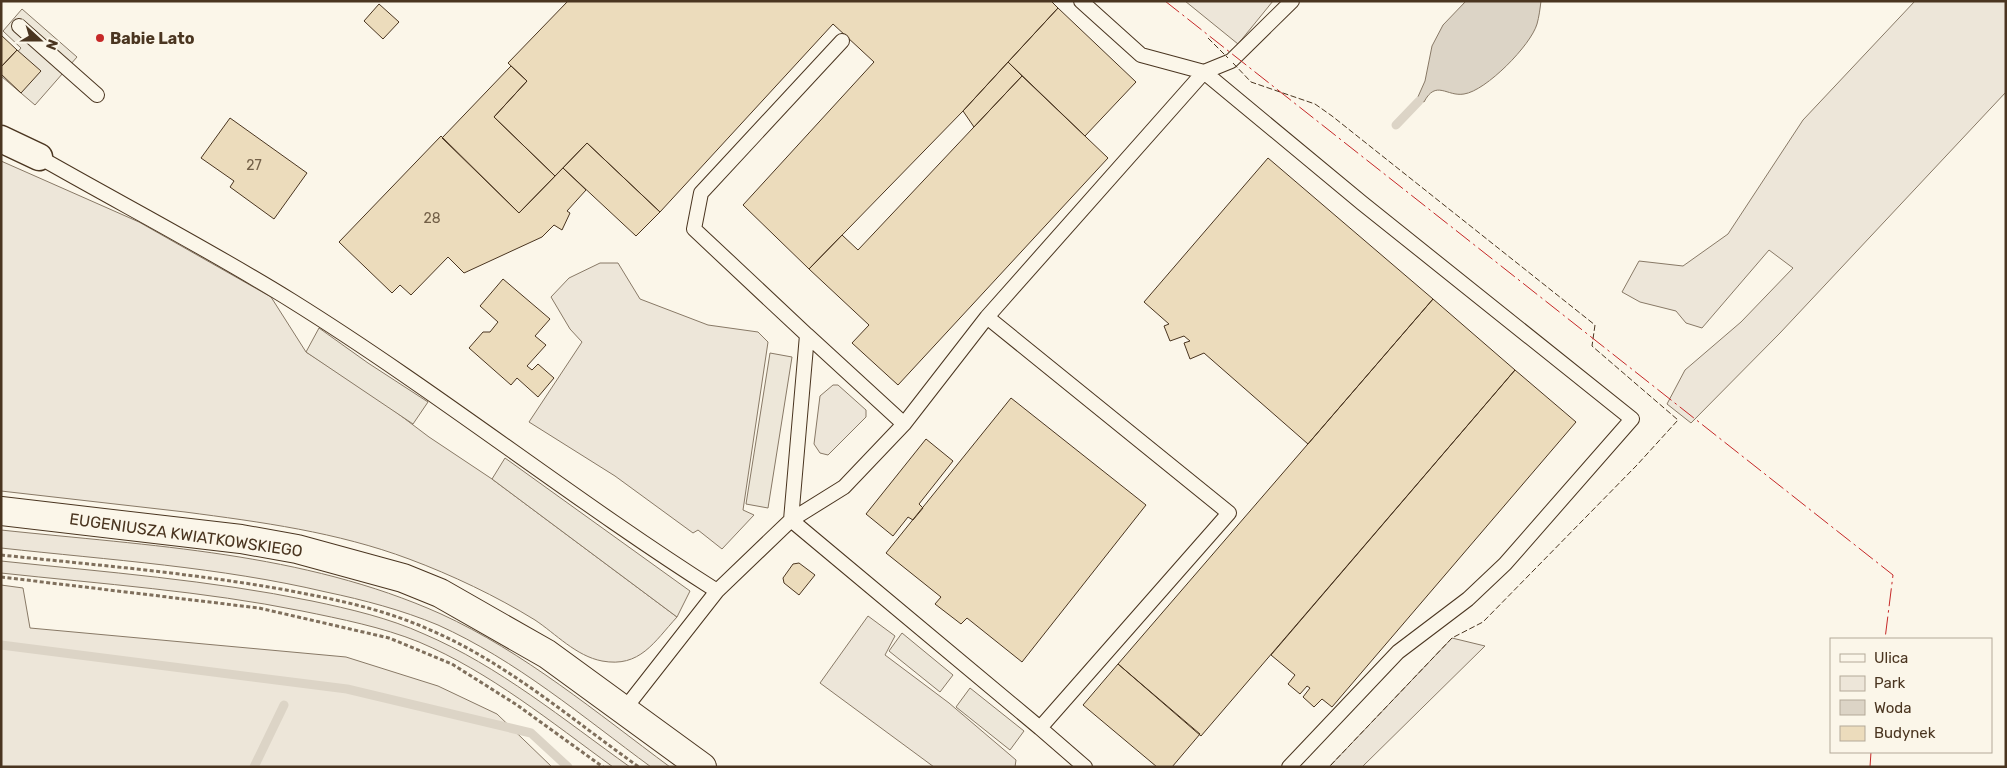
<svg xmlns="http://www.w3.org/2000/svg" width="2007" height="768" font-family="Rubik,sans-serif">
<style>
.green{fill:#ede6d9;stroke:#887966}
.parking{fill:#ede7d9;stroke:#887966}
.water{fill:#dcd4c6;stroke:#887966}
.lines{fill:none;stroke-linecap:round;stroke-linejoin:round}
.stream{stroke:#dcd4c6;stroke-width:9}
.building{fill:#ecdcbc;stroke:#4a3520}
.lane-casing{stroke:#4a3520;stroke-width:16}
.street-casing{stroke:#4a3520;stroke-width:29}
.secondary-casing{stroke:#4a3520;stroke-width:30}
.path{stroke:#7f6f5c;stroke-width:3;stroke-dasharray:4 2.5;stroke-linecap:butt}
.lane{stroke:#fbf6e9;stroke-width:14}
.street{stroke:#fbf6e9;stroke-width:26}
.secondary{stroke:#fbf6e9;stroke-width:28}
.fence{stroke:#4a3520;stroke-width:1;stroke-dasharray:6 2.5;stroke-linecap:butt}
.power{stroke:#c62828;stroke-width:1;stroke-dasharray:18 4 2.5 4;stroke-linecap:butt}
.poi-dot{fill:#c62828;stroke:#fbf6e9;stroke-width:2}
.labels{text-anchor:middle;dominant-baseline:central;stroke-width:4;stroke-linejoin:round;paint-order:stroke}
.number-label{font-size:14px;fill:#725f47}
.poi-label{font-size:16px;font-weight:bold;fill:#4a3520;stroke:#fbf6e9;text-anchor:start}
.street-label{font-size:16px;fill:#4a3520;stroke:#fbf6e9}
</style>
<rect width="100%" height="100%" fill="#fbf6e9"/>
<path class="green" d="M1185,1H1273L1238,44Z
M1915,1H2006V92L1780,333L1691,423L1667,404L1685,370L1741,322L1793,268L1769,250L1702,328L1686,323L1676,311L1640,302L1622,292L1639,261L1683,266L1728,234L1803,120Z
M1,161L139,222L271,297L306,352L376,397L429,437L492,479L677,617C654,642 640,668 602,661C576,656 556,634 535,620C496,596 452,575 409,559C337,532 261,522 185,512C124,505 62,498 1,491Z
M600,263H618L640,299L708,325L758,332L768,342L743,510L754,515L722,549L698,530L693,533L615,476L529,422L582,342L570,329L551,297L569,278Z
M833,385H838L866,410V417L828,455L820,453L814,444L820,396Z
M1,530C150,546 303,552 441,614C524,652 597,713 670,767H651C583,717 516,660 438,625C402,610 364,600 326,592C220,567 110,560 1,548Z
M1,561C105,572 210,580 312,601C350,609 389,618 424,634C499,666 564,720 630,767H613C551,722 490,672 419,642C382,627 341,619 302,611C203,591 102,584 1,573Z
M1,585L23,588L30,628L346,657L438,686L497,714L552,767H1Z
M868,616L895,636L885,655L949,703L1016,760L1015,767H934L820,683Z
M1452,638L1485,646L1362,767H1329Z"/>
<path class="parking" d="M22,9L77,57L35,105L1,76V71L21,48L3,31Z
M319,328L368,363L428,402L413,424L306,352Z
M770,353L792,357L768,508L746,504Z
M505,458L690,591L677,617L492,479Z
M902,633L953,675L940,692L889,651Z
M970,688L1024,731L1010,750L956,707Z"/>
<path class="water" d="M1466,1H1541C1540,9 1539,17 1537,24C1531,45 1486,91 1464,94C1447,97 1436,79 1424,102L1417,99L1425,81L1432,46L1443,25Z"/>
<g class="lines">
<path class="stream" d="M1396,125L1419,101
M1,645L347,689L531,733L568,767
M254,767L284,705"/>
</g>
<path class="building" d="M568,1H1051L1058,8L963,111L809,269L743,205L874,62L833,24L660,212L587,143L555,176L494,117L527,81L508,63Z
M379,4L399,22L383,39L364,21Z
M1058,8L1136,82L1085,136L1008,62Z
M1,35L17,50L1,67Z
M17,50L41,71L21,93L1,74V67Z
M1008,62L1022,76L974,127L963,111Z
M511,66L527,81L494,117L555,176L519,213L442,138Z
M1022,76L1108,158L898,385L852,343L869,325L809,269L842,235L858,250Z
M230,118L307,173L274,219L230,187L234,181L201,158Z
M441,136L519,213L563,168L586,190L567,211L570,213L562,230L554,225L542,237L464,273L448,257L411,295L400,285L392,293L339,242Z
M587,143L660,212L636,236L563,168Z
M1268,158L1433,299L1308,444L1204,353L1190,359L1184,343L1190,341L1184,336L1170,341L1164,326L1169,324L1144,302Z
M503,279L550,319L535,336L546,345L527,366L532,370L538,364L554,378L538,397L517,378L511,385L469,348L483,332H490L498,322L480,306Z
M1433,299L1515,370L1201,736L1118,664Z
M1515,370L1576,422L1332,707L1322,699L1314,707L1303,697L1310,688L1307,686L1300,694L1288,684L1295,675L1271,655Z
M1011,398L1146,505L1022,662L967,618L961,624L935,604L941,597L886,553Z
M926,439L953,461L919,504L923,508L913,520L908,517L893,536L866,514Z
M799,563L815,575L799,595L784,583L783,578L793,564Z
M1118,664L1200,734L1172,767H1157L1083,705Z"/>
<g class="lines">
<defs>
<path id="lane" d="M1081,1L1141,55L1204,72L1362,203L1632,419L1505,564L1468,599L1398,652L1289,767
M19,26L97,95
M39,157C123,205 210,250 292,301C438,392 572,499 717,591
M807,335L904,424L987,317L1204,72L1231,61L1292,1
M904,424L844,487L791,520L1040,728L1229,513L987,317
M623,711L717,591L791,520L807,335L694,229L701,193L842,41
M1040,728L1085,767"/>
<path id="street" d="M1,139L39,157"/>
<path id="secondary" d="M1,511L241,539L297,549L403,578L440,593L547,654L702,767"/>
</defs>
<use href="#lane" class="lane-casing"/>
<use href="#street" class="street-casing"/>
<use href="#secondary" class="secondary-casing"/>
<path class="path" d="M1,555C96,565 192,573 286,590C334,599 383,609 428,629C506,662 571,719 639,767
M1,577L259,608L389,638L452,664L517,705L603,767"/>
<use href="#lane" class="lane"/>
<use href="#street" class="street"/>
<use href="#secondary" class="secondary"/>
<path class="fence" d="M1208,38L1228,58
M1233,63L1251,82L1315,104L1332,116L1595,325L1592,346L1678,420L1637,465L1483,622L1452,638L1329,767"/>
<path class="power" d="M1165,1L1893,575L1885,639
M1870,767L1871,752"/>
</g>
<circle class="poi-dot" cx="100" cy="38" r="5"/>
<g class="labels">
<g class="number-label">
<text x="254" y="165">27</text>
<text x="432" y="218">28</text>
</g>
<g class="poi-label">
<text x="110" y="38">Babie Lato</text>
</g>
<g class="street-label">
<text transform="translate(186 535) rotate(8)">EUGENIUSZA KWIATKOWSKIEGO</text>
</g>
</g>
<rect width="2007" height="768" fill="none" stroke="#4a3520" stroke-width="5"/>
<rect x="1830" y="638" width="162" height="115" fill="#fbf6e9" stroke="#b4a999"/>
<rect x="1840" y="654" width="25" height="8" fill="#fbf6e9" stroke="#b4a999"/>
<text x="1874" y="663" font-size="15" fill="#4a3520">Ulica</text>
<rect x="1840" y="676" width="25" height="15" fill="#ede6d9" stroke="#b4a999"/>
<text x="1874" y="688" font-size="15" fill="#4a3520">Park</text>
<rect x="1840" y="700" width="25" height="15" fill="#dcd4c6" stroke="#b4a999"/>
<text x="1874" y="713" font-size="15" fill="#4a3520">Woda</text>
<rect x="1840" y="726" width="25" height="15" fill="#ecdcbc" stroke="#b4a999"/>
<text x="1874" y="738" font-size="15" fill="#4a3520">Budynek</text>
<g transform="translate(40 40) rotate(111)" stroke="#fbf6e9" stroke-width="4" paint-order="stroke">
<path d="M0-4L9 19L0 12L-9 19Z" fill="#4a3520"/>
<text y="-8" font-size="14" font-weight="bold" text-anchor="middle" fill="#4a3520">N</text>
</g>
</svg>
